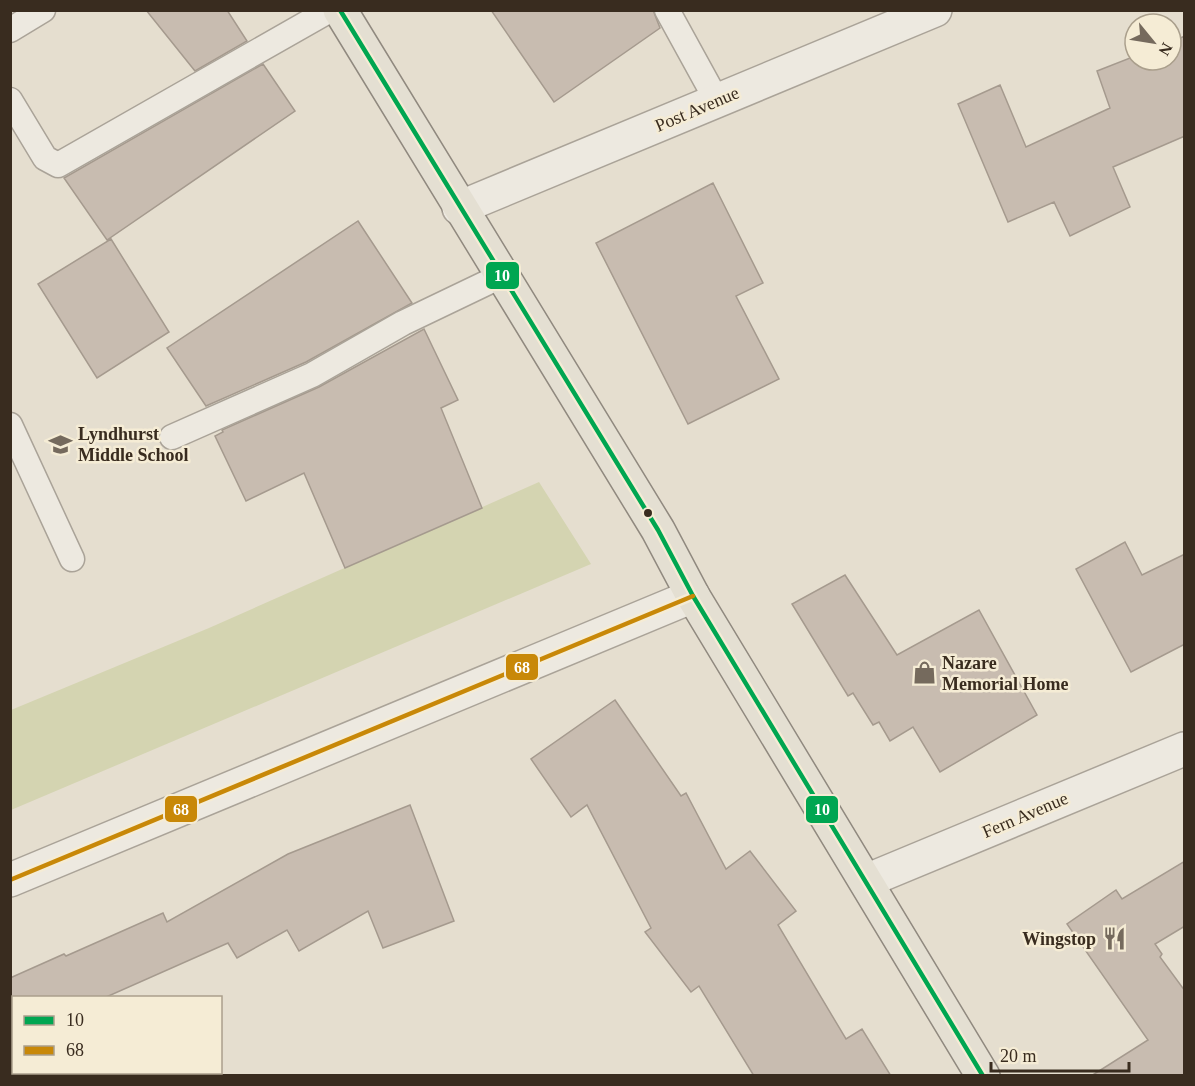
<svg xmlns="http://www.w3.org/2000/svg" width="1195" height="1086" font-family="Georgia,serif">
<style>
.green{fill:#d4d4b1}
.building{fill:#c8bcb0;stroke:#a59a8e;stroke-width:1.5}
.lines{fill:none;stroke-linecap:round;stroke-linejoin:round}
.service-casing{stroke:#aaa398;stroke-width:27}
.minor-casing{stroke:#aaa398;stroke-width:36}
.primary-casing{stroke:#90897f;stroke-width:36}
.service{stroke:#ede9e0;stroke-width:24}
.minor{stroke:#ede9e0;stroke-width:33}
.primary{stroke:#e4dfd2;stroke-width:33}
.bus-1-casing{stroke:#f5ecd5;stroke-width:9}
.bus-2-casing{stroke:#f5ecd5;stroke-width:9}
.bus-1{stroke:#00a651;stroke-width:4.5}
.bus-2{stroke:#c88808;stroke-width:4.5}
.bus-dot{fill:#392c1f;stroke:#f5ecd5;stroke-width:2}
.labels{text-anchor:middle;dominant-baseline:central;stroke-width:5;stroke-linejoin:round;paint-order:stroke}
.street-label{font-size:18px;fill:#392c1f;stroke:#f5ecd5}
.poi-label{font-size:18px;font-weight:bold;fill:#392c1f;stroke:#f5ecd5;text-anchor:start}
.line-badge{stroke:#f5ecd5;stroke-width:2}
.badge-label{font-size:16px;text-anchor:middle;font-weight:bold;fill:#fff}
</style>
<rect width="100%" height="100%" fill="#e5decf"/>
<path class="green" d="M539,482L591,564L11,810V710L209,628Z"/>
<path class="building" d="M146,10H227L247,41L195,71Z
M491,10H653L660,28L554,102Z
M1185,36V136L1113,167L1130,207L1070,236L1054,202L1008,222L958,104L1000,85L1026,147L1110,108L1097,71L1135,56V60H1171V42Z
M263,64L295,111L107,240L64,178Z
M713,183L763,283L736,296L779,379L688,424L596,243Z
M358,221L412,303L306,362L206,406L167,348Z
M111,239L169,332L97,378L38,284Z
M424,329L458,400L441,408L482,508L345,568L304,473L246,501L215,436L223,432L222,430L319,387Z
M1125,542L1142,575L1185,554V644L1131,672L1076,569Z
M845,575L897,655L979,610L1037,715L940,772L913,727L890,741L879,722L873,725L853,693L848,696L792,604Z
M615,700L681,796L686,793L726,869L750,851L796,911L778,925L846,1039L862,1029L891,1076H754L699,986L691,992L645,932L651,928L587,805L571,817L531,759Z
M410,805L454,921L383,948L368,911L299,951L287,930L237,958L228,943L104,998H10V978L64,954L66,956L163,913L167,922L288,854Z
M1185,861V926L1155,944L1162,954L1160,957L1185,991V1076H1091L1148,1040L1067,924L1116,890L1122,899Z"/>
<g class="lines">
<defs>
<path id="service" d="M667,10L717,101
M10,30L43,10
M10,100L45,158L58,165L330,10
M10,425L72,559
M172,437L312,375L403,323L501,276"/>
<path id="minor" d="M459,208L935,10
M10,880L693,596
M866,881L1184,749"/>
<path id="primary" d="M340,10L658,530L693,596L983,1076"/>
</defs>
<use href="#service" class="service-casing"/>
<use href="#minor" class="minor-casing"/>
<use href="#primary" class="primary-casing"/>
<use href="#service" class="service"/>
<use href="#minor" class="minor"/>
<use href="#primary" class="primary"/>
<defs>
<path id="bus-1" d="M340,10L658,530L693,596L983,1076"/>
<path id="bus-2" d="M10,880L693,596"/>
</defs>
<use href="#bus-1" class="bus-1-casing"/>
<use href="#bus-2" class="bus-2-casing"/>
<use href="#bus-1" class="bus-1"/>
<use href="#bus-2" class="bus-2"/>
</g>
<defs>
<symbol id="school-bare" viewBox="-9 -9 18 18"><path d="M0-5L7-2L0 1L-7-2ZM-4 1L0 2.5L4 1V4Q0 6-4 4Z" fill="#756a5d" stroke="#f5ecd5" stroke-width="2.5" paint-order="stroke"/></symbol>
<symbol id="shop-bare" viewBox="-9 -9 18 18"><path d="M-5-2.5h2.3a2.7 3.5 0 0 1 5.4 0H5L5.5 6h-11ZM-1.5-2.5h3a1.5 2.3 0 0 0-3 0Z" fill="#756a5d" stroke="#f5ecd5" stroke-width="2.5" paint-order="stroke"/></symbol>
<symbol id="restaurant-bare" viewBox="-9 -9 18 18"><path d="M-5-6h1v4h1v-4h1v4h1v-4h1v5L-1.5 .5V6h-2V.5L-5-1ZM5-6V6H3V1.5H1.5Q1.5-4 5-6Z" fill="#756a5d" stroke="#f5ecd5" stroke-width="2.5" paint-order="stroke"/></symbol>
</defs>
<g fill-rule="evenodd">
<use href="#school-bare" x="44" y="428" width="33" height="33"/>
<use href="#shop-bare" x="908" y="656" width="33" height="33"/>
<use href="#restaurant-bare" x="1098" y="922" width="33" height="33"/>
</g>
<circle class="bus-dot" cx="648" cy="513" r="5"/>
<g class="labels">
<g class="street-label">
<text transform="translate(697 109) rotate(-23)">Post Avenue</text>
<text transform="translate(1025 815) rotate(-23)">Fern Avenue</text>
</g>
<g class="poi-label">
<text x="78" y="434">Lyndhurst<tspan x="78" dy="21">Middle School</tspan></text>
<text x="942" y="663">Nazare<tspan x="942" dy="21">Memorial Home</tspan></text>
<text x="1096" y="939" text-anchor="end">Wingstop</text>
</g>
</g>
<g class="line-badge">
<rect x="485" y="261" width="35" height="29" rx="6" fill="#00a651"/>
<rect x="505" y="653" width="34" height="28" rx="6" fill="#c88808"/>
<rect x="164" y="795" width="34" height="28" rx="6" fill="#c88808"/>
<rect x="805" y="795" width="34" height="29" rx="6" fill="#00a651"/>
</g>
<g class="badge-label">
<text x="502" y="281">10</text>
<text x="522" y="673">68</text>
<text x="181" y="815">68</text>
<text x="822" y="815">10</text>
</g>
<rect width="1195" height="1086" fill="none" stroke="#392c1f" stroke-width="24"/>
<rect x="12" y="996" width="210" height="78" fill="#f5ecd5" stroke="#aa9f8c" stroke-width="1.5"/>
<rect x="24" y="1016" width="30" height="9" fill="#00a651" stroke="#aa9f8c" stroke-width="1.5"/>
<text x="66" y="1026" font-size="18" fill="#392c1f">10</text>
<rect x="24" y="1046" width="30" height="9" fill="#c88808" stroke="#aa9f8c" stroke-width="1.5"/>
<text x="66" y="1056" font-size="18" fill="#392c1f">68</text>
<g transform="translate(1153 42) rotate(120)"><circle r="28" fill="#f5ecd5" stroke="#aa9f8c" stroke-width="1.5"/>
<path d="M0-4.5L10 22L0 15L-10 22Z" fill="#756a5d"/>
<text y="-9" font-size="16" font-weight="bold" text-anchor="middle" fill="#392c1f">N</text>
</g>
<path d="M991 1062v9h138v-9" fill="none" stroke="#392c1f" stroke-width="3"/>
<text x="1000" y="1062" font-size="18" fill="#392c1f" stroke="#f5ecd5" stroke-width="4.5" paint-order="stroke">20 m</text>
</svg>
